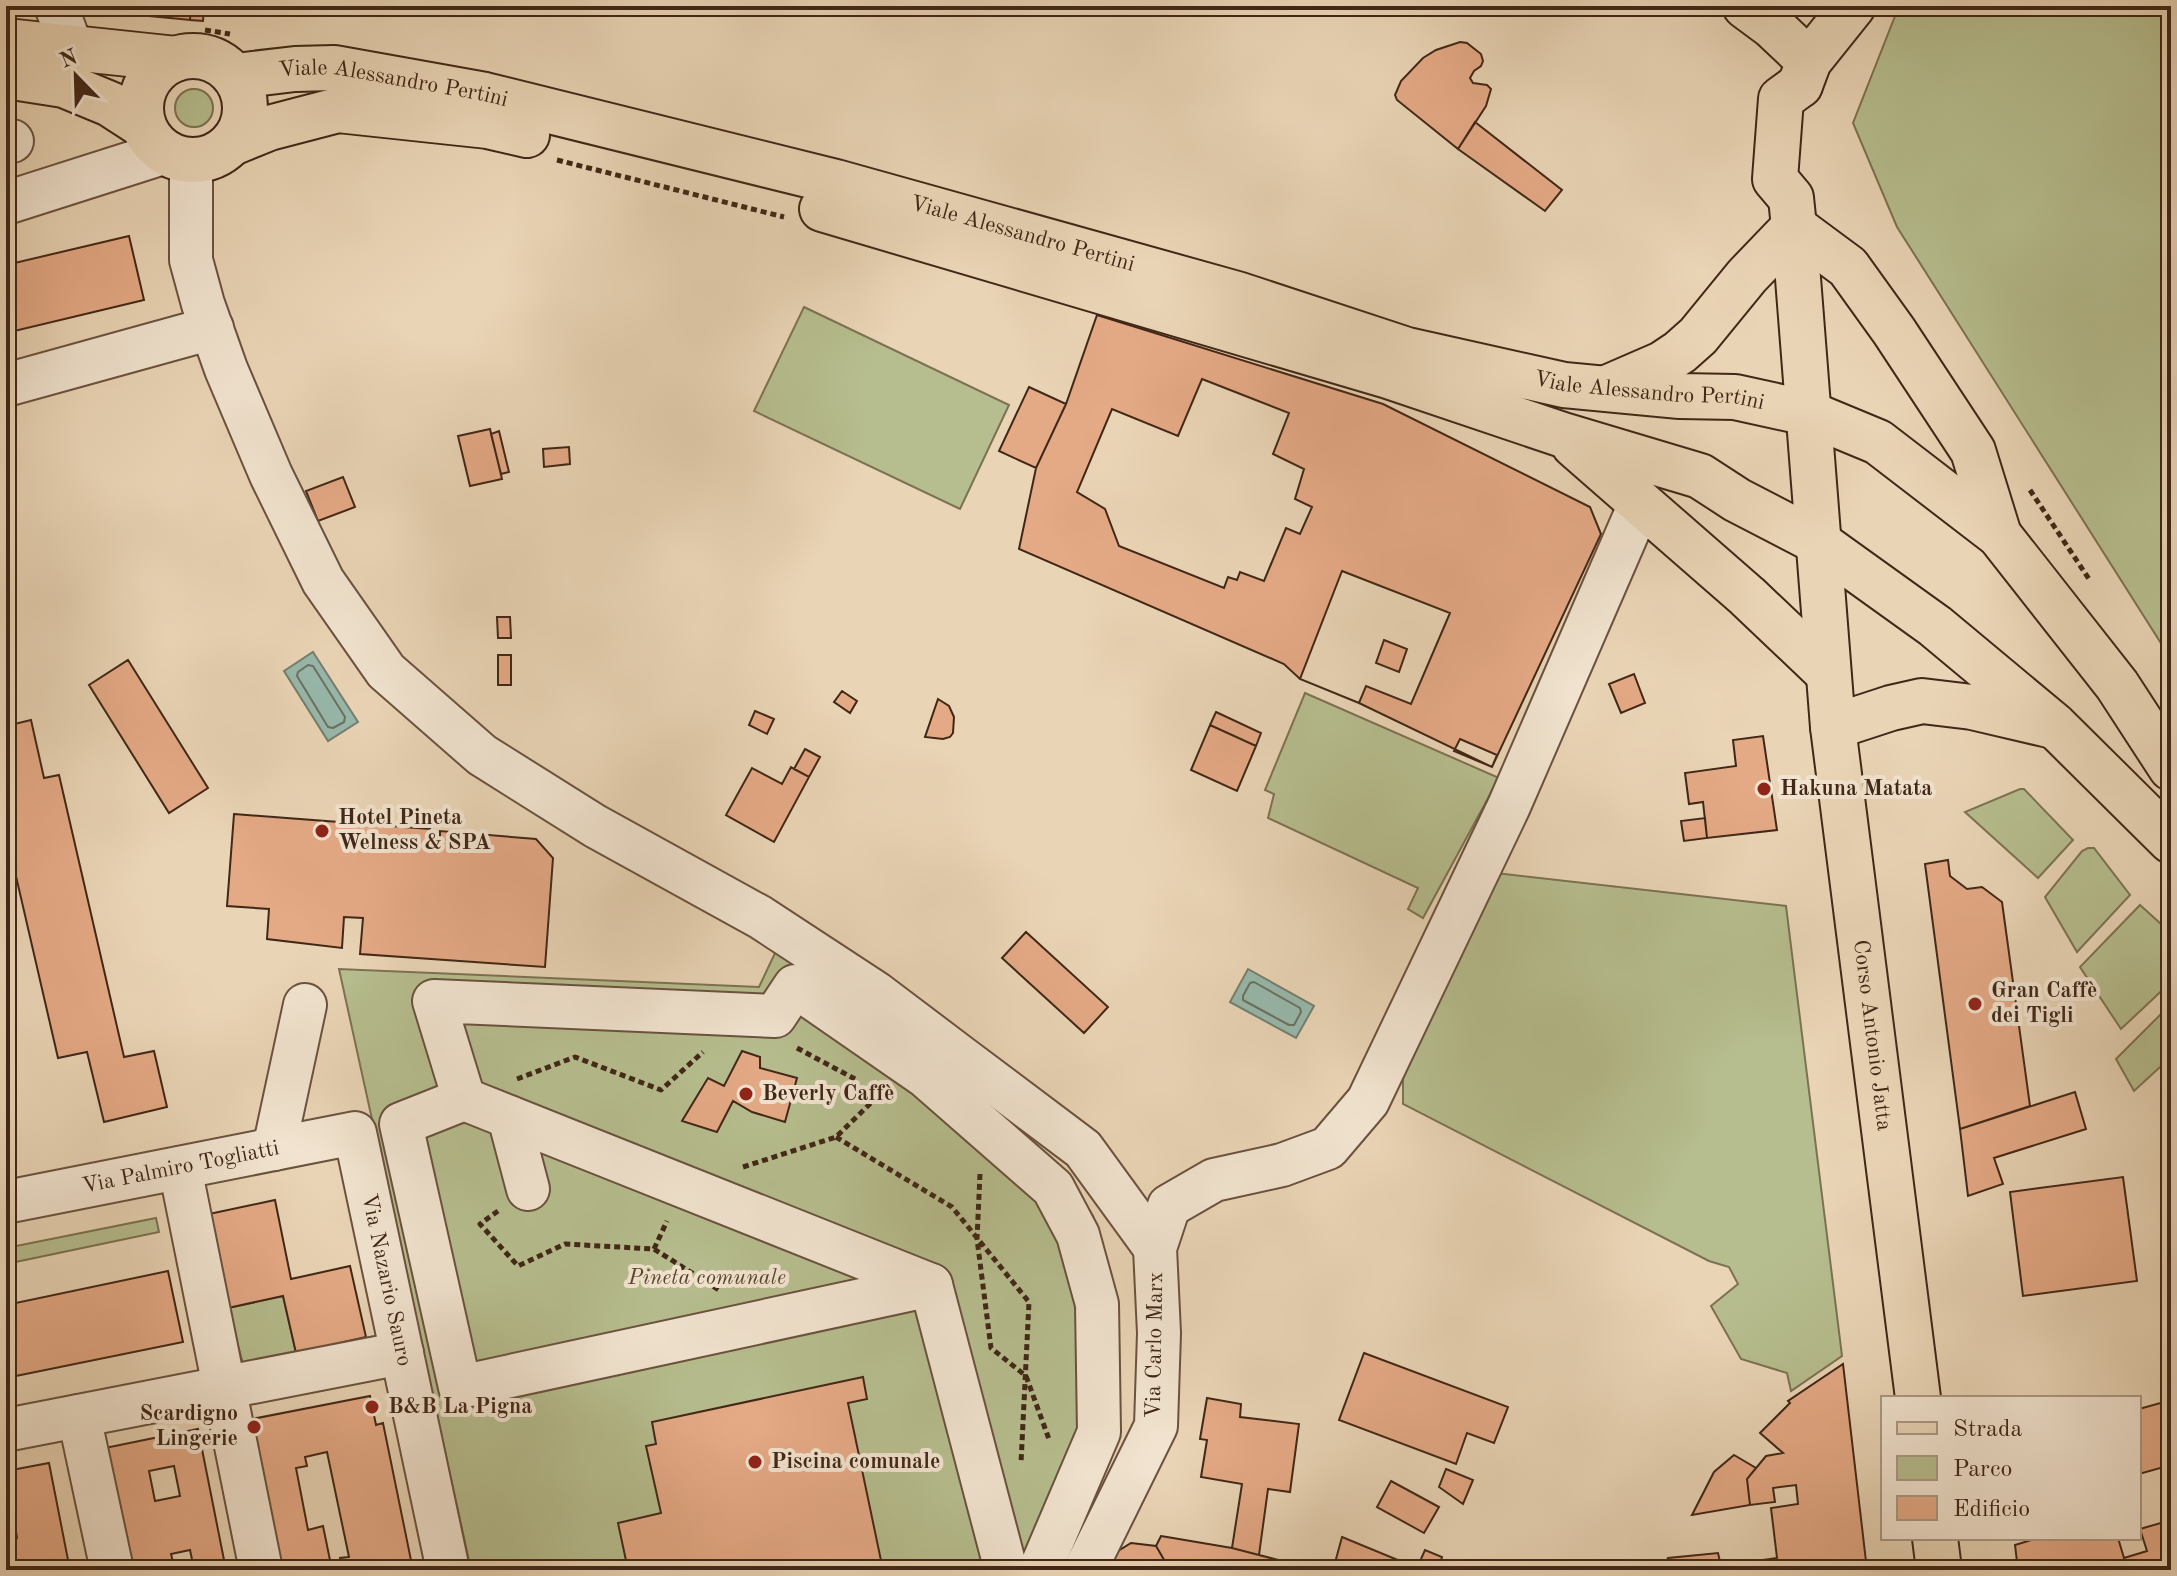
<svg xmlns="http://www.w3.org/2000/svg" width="2177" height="1576" font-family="'Old Standard TT',serif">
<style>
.green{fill:#b6bd8e;stroke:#7c7252;stroke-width:2}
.water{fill:#97b8ab;stroke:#757e70;stroke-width:2}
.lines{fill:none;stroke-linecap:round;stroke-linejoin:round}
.shore{stroke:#6c7061;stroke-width:2}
.building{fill:#e4a985;stroke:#412717;stroke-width:2;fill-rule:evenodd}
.minor-casing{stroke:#6b523e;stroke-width:46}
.major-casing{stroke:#412717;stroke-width:48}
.path{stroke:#412717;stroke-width:5;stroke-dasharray:6 4;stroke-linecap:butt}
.minor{stroke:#f1e3cf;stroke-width:42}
.major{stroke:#e9d4b5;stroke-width:44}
.poi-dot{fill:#8f2418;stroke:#f1e3cf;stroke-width:3}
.labels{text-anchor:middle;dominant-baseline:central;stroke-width:8;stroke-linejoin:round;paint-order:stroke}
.street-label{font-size:22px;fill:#412717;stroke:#f1e3cf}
.poi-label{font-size:22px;font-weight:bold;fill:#412717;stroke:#f1e3cf;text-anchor:start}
.park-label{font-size:22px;font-style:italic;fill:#58452f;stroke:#f1e3cf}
</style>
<rect width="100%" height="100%" fill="#e9d4b5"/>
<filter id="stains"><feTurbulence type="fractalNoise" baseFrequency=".0025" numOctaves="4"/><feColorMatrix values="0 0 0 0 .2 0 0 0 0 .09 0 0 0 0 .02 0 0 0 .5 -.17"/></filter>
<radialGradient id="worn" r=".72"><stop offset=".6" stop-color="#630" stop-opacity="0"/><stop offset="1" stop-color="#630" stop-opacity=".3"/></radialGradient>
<path class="green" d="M1899,6H2171V659L1897,227L1853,123Z
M175 108a19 19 0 1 1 38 0a19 19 0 1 1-38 0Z
M804,307L1009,405L960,509L754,411Z
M1305,693L1499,778L1423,918L1408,909L1418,888L1268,818L1274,794L1265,790Z
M2020,789H2024L2073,840L2038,878L1965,812Z
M2088,848H2094L2130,895L2077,952L2045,897L2082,851Z
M1496,873L1786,906L1842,1356L1791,1391L1787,1373L1741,1359L1711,1306L1738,1284L1729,1267L1709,1261L1403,1104V1078Z
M2140,905L2171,933V982L2121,1029L2080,967Z
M776,951L989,1101L1064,1173L1093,1216L1115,1292L1057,1570H471L339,969L759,987Z
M2171,1004V1057L2134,1091L2116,1059Z
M156,1218L159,1232L6,1264V1248Z
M283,1296L296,1353L243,1364L228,1308Z"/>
<path class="water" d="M313,652L358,722L328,741L284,671Z
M1248,969L1314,1006L1296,1038L1230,1002Z"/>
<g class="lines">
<path class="shore" d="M308,665L313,666L345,717L344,722L333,728L328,727L297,676L298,672Z
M1254,982L1300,1008L1301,1012L1294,1025H1289L1243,1000V996L1250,983Z"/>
</g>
<path class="building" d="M151,6H191L190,20L150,16Z
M191,6H204L203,21L190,20Z
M1460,42L1467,43L1481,54L1483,61L1481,66L1474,71L1470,78L1473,83L1487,85L1491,89L1486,106L1458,149L1397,100L1395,95L1401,81L1423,58L1436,50Z
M1475,122L1562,190L1545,211L1458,149Z
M129,236L144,300L6,333V265Z
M1097,315L1383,404L1590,507L1601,534L1492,767L1359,703L1300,679L1284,664L1019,549L1036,468L1066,404Z
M1202,379L1289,413L1273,454L1304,469L1295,499L1312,507L1300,534L1286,528L1264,581L1240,572L1237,580L1228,577L1224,588L1119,546L1105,509L1077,492L1112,409L1178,436Z
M1029,387L1066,404L1036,468L999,451Z
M490,429L502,479L470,486L458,436Z
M499,431L509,472L501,474L491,434Z
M569,447L570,464L544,467L543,449Z
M343,477L355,507L318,521L306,491Z
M1342,571L1450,613L1411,704L1366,686L1359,703L1300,679ZM1384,640L1407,649L1399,672L1376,663Z
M497,617H510L511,638H498Z
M498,655H511V685H498Z
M128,660L208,788L169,813L89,685Z
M1634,674L1645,703L1621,713L1609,684Z
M842,691L857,701L850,713L834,702Z
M938,699L949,706L954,717L953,733L950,737L943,739L925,737Z
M755,711L774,719L767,734L749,725Z
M1216,712L1261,733L1256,746L1210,725Z
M31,720L44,778L59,775L124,1057L154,1051L167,1107L104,1122L87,1052L58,1058L6,833V726Z
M1210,725L1256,746L1237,791L1191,770Z
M1763,736L1777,830L1707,838L1703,802L1689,804L1685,773L1736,766L1733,740Z
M1460,739L1497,755L1492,767L1454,751Z
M805,749L820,757L809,777L794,769Z
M791,767L809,777L774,842L726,815L752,768L782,784Z
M234,814L430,829L429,838L440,839V831L536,839L553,858L545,967L360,954L363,918L344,917L342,948L267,939L269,909L227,906Z
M1705,818L1707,838L1684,841L1681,821Z
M1948,860L1950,876L1967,889L1982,887L2002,902L2030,1106L1960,1129L1925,864Z
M1026,932L1108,1007L1084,1033L1002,958Z
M742,1051L760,1057V1068L797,1078L785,1122L752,1112L733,1101L717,1132L682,1121L708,1078L724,1086Z
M2075,1092L2086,1129L1994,1158L2003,1184L1968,1196L1960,1129Z
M2123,1177L2137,1281L2023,1296L2010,1192Z
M275,1200L291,1279L350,1266L366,1337L296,1353L283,1296L228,1308L209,1214Z
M168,1271L183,1342L6,1378V1305Z
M1364,1353L1508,1407L1494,1443L1467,1433L1456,1464L1339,1420Z
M1843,1364L1867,1570H1662L1668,1558L1718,1553L1721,1566L1777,1558L1771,1508L1798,1504L1796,1485L1773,1488L1775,1502L1750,1505L1747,1479L1766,1456L1783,1453L1760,1433L1790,1403L1788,1401Z
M863,1377L867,1399L848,1403L883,1570H628L618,1523L661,1513L646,1446L656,1444L652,1422Z
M370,1396L376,1425L383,1423L413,1570H282L252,1419ZM327,1452L349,1557L340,1558L341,1564L331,1565L323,1526L308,1530L296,1468L307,1466L305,1457Z
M1207,1398L1241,1404L1240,1417L1299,1424L1290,1492L1268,1489L1259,1555L1232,1548L1242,1484L1201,1477L1207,1440L1200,1439Z
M2171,1400V1465L2139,1474V1409Z
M198,1429L226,1570H190L194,1569L190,1550L171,1554L175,1570H130L105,1448ZM174,1466L180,1496L155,1501L149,1471Z
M1734,1455L1756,1468L1747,1479L1750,1505L1692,1515L1714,1472Z
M49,1463L70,1570H6V1540L17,1538L13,1513L6,1514V1471Z
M1446,1469L1473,1480L1463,1504L1439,1487Z
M1391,1481L1439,1507L1424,1533L1377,1507Z
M2171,1520V1567L2160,1570H2018L2015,1545L2038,1538H2118L2124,1558L2147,1551L2140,1529Z
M1161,1536L1232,1548L1317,1570H1166L1167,1565L1156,1546Z
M1342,1537L1417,1568L1425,1550L1442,1557L1438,1570H1333Z
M1131,1543L1156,1546L1167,1565L1166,1570H1107L1110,1556Z"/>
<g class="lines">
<defs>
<g id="minor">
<path d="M56,6L72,49"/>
<path d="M6,141H12"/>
<path d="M191,160V260L203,304L226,369L271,475L323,581L386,671L482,755L595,826L760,917L876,993L958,1055L1083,1149L1155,1248"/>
<path d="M6,203L166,152"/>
<path d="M6,385L212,328"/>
<path d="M464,1099L931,1285"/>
<path d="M509,1117L528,1189"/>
<path d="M274,1149L305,1005"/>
<path d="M180,1168L261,1570"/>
<path id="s1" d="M6,1202L355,1133L448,1570"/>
<path d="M79,1416L112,1570"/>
<path d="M6,1430L402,1353"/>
<path d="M1006,1570L931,1285L460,1387L401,1124L464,1099L434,1001L775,1016L795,986L925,1076L1053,1188L1078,1235L1097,1304L1099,1432L1040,1570"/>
<path d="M1085,1570L1156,1426L1159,1333L1155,1248L1169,1206L1214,1180L1282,1165L1328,1148L1368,1101L1509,806L1640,504"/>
</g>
<g id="major">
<path d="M1745,6L1772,26L1809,61"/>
<path d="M6,41L176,59"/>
<circle cx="193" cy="108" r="52"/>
<path d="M6,76L64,85L110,104L144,126"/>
<path id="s2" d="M235,76L295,69L334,68L485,95L836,182L1237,294L1407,350L1564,385L1680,396L1735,397L1808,413L1878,442L1999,535L2117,685L2171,768"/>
<path id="s3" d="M1800,85L1781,99L1775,179L1791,198L1794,227L1833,727L1918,1398"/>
<path d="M1800,85L1809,61L1853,6"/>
<path d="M232,143L269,128L338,110L488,126L527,135"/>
<path d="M822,209L1388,376L1563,435L1700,476L1737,500L1818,542L1935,626L2055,726L2171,841"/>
<path d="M1794,227L1848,267L1894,331L1973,451L1999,535"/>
<path d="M1609,387L1662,364L1680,352L1698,336L1747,276L1794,227"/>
<path d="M1574,445L1747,596L1828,673"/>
<path d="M1833,727L1891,708L1922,701L1972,707L2049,725"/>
<path d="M1935,1538L1939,1570"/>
</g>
</defs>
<use href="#minor" class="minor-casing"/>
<use href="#major" class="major-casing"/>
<path class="path" d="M205,30L230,34
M557,160L784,217
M2030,490L2089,579
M797,1048L855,1079
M517,1079L575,1057L661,1090L703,1052
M836,1137L952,1207L1029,1302L1021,1463
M743,1167L836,1137L882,1092
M980,1174L977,1239L991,1348L1026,1376L1050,1442
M498,1211L480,1224L518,1266L565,1244L654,1249L719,1290
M654,1249L667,1221"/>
<use href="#minor" class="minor"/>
<use href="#major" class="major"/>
</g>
<g class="poi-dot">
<circle cx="1764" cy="789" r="8"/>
<circle cx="322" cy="831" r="8"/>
<circle cx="1975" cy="1004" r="8"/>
<circle cx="746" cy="1094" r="8"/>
<circle cx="372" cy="1407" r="8"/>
<circle cx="254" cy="1427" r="8"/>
<circle cx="755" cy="1462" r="8"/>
</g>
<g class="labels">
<g class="street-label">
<text stroke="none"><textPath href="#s2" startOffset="160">Viale Alessandro Pertini</textPath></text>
<text stroke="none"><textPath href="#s2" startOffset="808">Viale Alessandro Pertini</textPath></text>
<text stroke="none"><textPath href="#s2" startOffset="1456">Viale Alessandro Pertini</textPath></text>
<text stroke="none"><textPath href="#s3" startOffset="970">Corso Antonio Jatta</textPath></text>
<text stroke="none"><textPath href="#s1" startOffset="178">Via Palmiro Togliatti</textPath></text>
<text stroke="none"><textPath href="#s1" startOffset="506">Via Nazario Sauro</textPath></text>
<text transform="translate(1155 1345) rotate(-89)">Via Carlo Marx</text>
</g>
<g class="poi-label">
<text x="1780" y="789">Hakuna Matata</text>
<text x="338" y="818">Hotel Pineta<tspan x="338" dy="25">Welness &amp; SPA</tspan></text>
<text x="1991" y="991">Gran Caffè<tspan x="1991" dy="25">dei Tigli</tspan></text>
<text x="762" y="1094">Beverly Caffè</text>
<text x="388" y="1407">B&amp;B La Pigna</text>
<text x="238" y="1414" text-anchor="end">Scardigno<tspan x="238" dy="25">Lingerie</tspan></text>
<text x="771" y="1462">Piscina comunale</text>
</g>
<g class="park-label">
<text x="707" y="1278">Pineta comunale</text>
</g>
</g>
<rect width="2177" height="1576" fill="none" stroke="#e9d4b5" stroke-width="32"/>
<rect x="8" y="8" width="2161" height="1560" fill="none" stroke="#412717" stroke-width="4"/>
<rect x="16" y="16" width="2145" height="1544" fill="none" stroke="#412717" stroke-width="2"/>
<rect x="1881" y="1396" width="260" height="144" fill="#f1e3cf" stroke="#ab9885" stroke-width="2"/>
<rect x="1897" y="1422" width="40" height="12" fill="#e9d4b5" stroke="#ab9885" stroke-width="2"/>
<text x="1953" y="1436" font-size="24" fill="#412717">Strada</text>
<rect x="1897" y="1456" width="40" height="24" fill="#b6bd8e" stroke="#ab9885" stroke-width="2"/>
<text x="1953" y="1476" font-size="24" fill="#412717">Parco</text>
<rect x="1897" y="1496" width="40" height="24" fill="#e4a985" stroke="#ab9885" stroke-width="2"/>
<text x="1953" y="1516" font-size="24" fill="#412717">Edificio</text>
<g transform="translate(76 76) rotate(337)" stroke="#f1e3cf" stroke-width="6" paint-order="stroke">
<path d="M0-6L14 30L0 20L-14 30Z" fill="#412717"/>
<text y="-12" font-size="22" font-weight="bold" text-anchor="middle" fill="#412717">N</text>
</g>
<rect width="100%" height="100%" filter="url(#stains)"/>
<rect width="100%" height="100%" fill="url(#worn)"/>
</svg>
